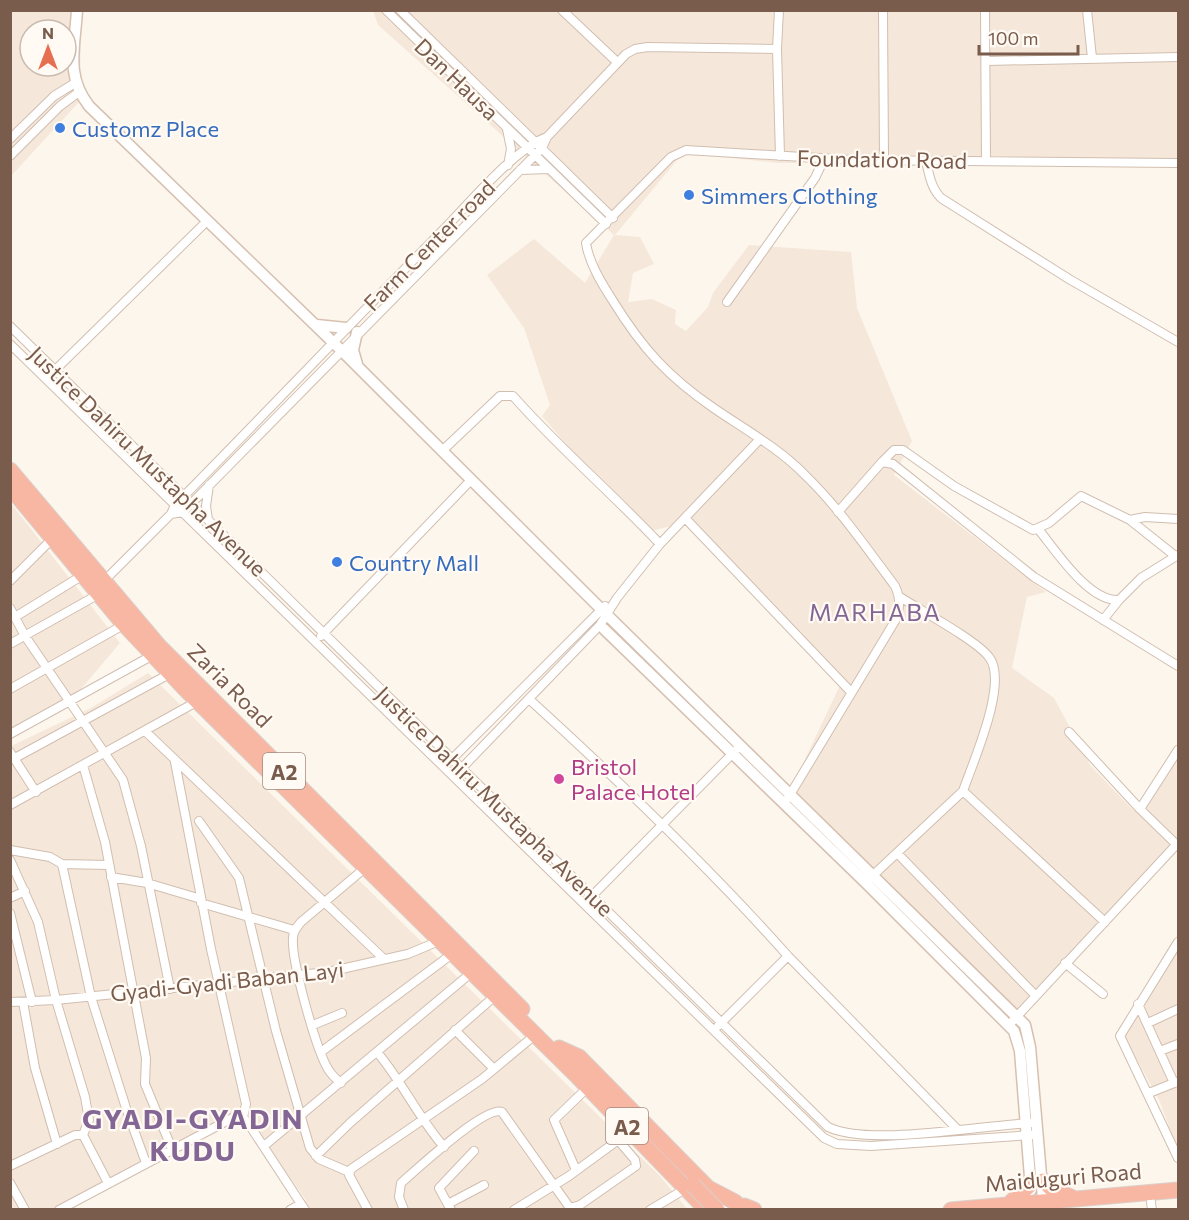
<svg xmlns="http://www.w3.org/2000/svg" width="1189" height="1220" font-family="Commissioner,sans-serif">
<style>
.residential{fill:#f5e8da;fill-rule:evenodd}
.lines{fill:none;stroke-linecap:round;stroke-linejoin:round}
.street-casing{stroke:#d1beb0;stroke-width:10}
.secondary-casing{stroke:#d6c0b0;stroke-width:13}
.highway-casing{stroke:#dad1cd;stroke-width:17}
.street{stroke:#fff;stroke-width:8}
.secondary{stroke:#fff;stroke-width:10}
.highway{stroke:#f7b7a3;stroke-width:15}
.highway-bridge-casing{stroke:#dad1cd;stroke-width:17;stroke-linecap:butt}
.highway-bridge{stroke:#f7b7a3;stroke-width:15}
.shop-dot{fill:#3f7fe0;stroke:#fffaf3;stroke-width:2}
.hotel-dot{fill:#d1479c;stroke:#fffaf3;stroke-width:2}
.labels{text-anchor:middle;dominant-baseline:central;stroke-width:4.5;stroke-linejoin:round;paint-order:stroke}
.shield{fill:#fffaf3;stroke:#a28b7f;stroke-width:1.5}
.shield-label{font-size:21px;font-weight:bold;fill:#7a5c4d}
.street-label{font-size:22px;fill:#7a5c4d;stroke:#fffaf3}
.shop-label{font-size:22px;fill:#366cbe;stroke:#fffaf3;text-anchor:start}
.hotel-label{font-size:22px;fill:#b23c85;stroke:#fffaf3;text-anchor:start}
.neighbourhood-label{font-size:24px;letter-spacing:1.5px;fill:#846695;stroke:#fffaf3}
.district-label{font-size:28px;font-weight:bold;letter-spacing:1.5px;fill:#846695;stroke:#fffaf3}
</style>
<rect width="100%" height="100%" fill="#fdf6ec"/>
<path class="residential" d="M11,11H81L80,101L11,176ZM30,30H66V66H30Z
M373,11H1178V163H779L683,153L615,235L640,237L654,264L633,273L628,302L652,299L676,310L675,324L686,331L708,307L713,293L749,245L851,252L857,308L912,441L894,475L1046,592L1027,597L1012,668L1054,698L1090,765L1134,811L1178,746V849L1015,1025L781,810L842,681L693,521L642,533L542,416L550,405L524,328L487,275L534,239L585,283L614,235L378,25Z
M10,502L120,643L76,695L11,728Z
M148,673L660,1176L687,1209H289L306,1200L242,1113L69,1209L11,1210V746L91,708Z
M1178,934V1152L1160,1102L1122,1032Z"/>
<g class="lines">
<defs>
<path id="street" d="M386,10L606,224
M400,10L613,218
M562,10L617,62
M779,10L777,49L780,156
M883,10L884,161
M985,10L986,161
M1087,10L1092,58
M987,61L1178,57
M507,129L511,149L508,165
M547,137C514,149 469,204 443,230C353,321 265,414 175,505L171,514L183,512L542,148L547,137L626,54L635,49L648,47L777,49
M10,139L54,96L75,83
M10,156L60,106L79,92
M926,161C929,174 931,188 941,198L1069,279L1178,342
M520,170L549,169
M727,302L815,178L824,159
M10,326L828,1127C870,1147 981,1125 1032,1123
M10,344L824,1138L837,1144L871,1146L1032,1135
M46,379L207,221
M442,451L500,396H513C559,448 612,493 660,544
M882,462L894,450H903L954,486L1033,530L1049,523L1081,496L1130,520L1145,517L1178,519
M838,512L882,462L893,464L1034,577L1178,666
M685,518L851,692
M208,520L206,506L209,485
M1130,520L1174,555
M1039,530C1056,551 1089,602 1119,600L1141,578L1178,555
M10,581L53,538
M104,581L171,514
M900,597C920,610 976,640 989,657C1009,682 973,762 963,791
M10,608L25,636L123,780L141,846L170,989
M15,617L83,575
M1103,620L1119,600
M321,636L471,480
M10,644L99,594
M10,689L125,624
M529,699C619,781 707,865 788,956
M145,731L384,959
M1069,732L1140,809L1178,846
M10,734L153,655
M10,752L36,792
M15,758L171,673
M175,762L211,949L246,1104L243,1117
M83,765L105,842L146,1058L145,1084L172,1149
M444,767L605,606
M459,771L600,625L617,598L660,544L760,439
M788,798L895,621C900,608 901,599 895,586C867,549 840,509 806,476C780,449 746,430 715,409C668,377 642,348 613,301C602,284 589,263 586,243L671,157L686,150L852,160L1178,163
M10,805L198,701
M1140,809L1178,750
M199,821L239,878L276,1031L310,1148L319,1159L349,1172
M10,850L50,857L62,864L108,865
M897,853L1036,996
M10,860L38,922L56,1000L85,1097L89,1120L83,1135
M62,864L91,997L126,1108L146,1163
M111,877L147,883L201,899
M868,880L963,791L1105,922
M10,898L25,891
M589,899L736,750
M201,903L294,930
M10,913L32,1002
M1178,942L1120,1036L1178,1158
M1065,963L1103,994
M10,1002L56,1000L328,972L408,954L439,941
M23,1002L35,1068L57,1144
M1138,1004L1174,1083L1178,1082
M1148,1023L1178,1009
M313,1025L342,1013
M1009,1025L1177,844
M718,1026L788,956L957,1129
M455,1030L494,1069
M1160,1051L1178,1044
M321,1052L452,954
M377,1052C403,1083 418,1117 444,1147
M341,1083C336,1079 331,1074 328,1069C316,1049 291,960 293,938C293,931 297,927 301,922L365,868
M1149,1093L1174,1083
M264,1146L471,973
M316,1156L350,1123L495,996
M10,1166L75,1135H83L108,1183
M576,1170L554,1120L583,1092
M10,1183L25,1210
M1151,1202L1152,1210
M448,1204L484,1185
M59,1210L238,1115L243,1117L252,1129L305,1210
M290,1210L301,1204
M368,1210L349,1175L351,1169L482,1079L535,1035
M404,1210L399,1197L401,1183C416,1170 486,1105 502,1112L570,1208L580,1205L636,1166L635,1160L618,1140
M451,1210L439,1188L474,1151
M514,1210L569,1176L625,1135
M650,1210L680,1192"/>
<path id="secondary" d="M77,10C75,48 65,75 89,106L342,351L601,609L1025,1025L1030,1047L1044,1210
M317,325L346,328
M357,364L353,350L357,332
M604,629L865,882L1014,1031L1020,1051L1031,1190"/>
<path id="highway" d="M10,470L159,646L522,1009
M10,487L121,621L187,691L577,1076L701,1204
M559,1048L579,1057L708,1188L735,1202
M1043,1181L1052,1189L1071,1197
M1009,1204L1031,1184
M744,1206L754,1210
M951,1210L1178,1190"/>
</defs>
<use href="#street" class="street-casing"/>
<use href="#secondary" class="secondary-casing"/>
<use href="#highway" class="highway-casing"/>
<use href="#street" class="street"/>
<use href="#secondary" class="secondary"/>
<use href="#highway" class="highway"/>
<defs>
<path id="highway-bridge" d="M693,1185L717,1210"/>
</defs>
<use href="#highway-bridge" class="highway-bridge-casing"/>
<use href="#highway-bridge" class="highway-bridge"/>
</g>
<g class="shop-dot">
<circle cx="60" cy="128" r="6"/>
<circle cx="689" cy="195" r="6"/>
<circle cx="337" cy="562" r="6"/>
</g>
<circle class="hotel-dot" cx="559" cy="779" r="6"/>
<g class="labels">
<g class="shield">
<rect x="263" y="753" width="42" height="36" rx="4.5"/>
<rect x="606" y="1108" width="42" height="36" rx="4.5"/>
</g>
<g class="shield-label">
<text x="284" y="771">A2</text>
<text x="627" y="1126">A2</text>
</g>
<g class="street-label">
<text transform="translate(457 79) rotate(44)">Dan Hausa</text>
<text transform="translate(882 159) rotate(1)">Foundation Road</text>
<text transform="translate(429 245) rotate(-45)">Farm Center road</text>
<text transform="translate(148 461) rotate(44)">Justice Dahiru Mustapha Avenue</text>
<text transform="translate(230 685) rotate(45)">Zaria Road</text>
<text transform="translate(495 801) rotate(44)">Justice Dahiru Mustapha Avenue</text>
<text transform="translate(227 981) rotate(-6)">Gyadi-Gyadi Baban Layi</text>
<text transform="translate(1063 1177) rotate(-5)">Maiduguri Road</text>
</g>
<g class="shop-label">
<text x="72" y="128">Customz Place</text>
<text x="701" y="195">Simmers Clothing</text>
<text x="349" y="562">Country Mall</text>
</g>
<g class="hotel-label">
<text x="571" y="766">Bristol<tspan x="571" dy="25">Palace Hotel</tspan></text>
</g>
<g class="neighbourhood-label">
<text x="875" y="611">MARHABA</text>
</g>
<g class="district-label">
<text x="193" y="1118">GYADI-GYADIN<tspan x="193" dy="32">KUDU</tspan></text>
</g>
</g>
<rect width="1189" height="1220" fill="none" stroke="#7a5c4d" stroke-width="24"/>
<g transform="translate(48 48)"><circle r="28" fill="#fffaf3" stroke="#cabbb1" stroke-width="1.5"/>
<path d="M0-4.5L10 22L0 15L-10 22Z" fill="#e76f51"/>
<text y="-9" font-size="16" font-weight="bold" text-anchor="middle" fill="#7a5c4d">N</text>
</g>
<path d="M979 45v9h99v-9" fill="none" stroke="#7a5c4d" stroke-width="3"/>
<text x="988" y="45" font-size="18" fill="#7a5c4d" stroke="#fffaf3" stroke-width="4.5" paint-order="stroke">100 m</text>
</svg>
